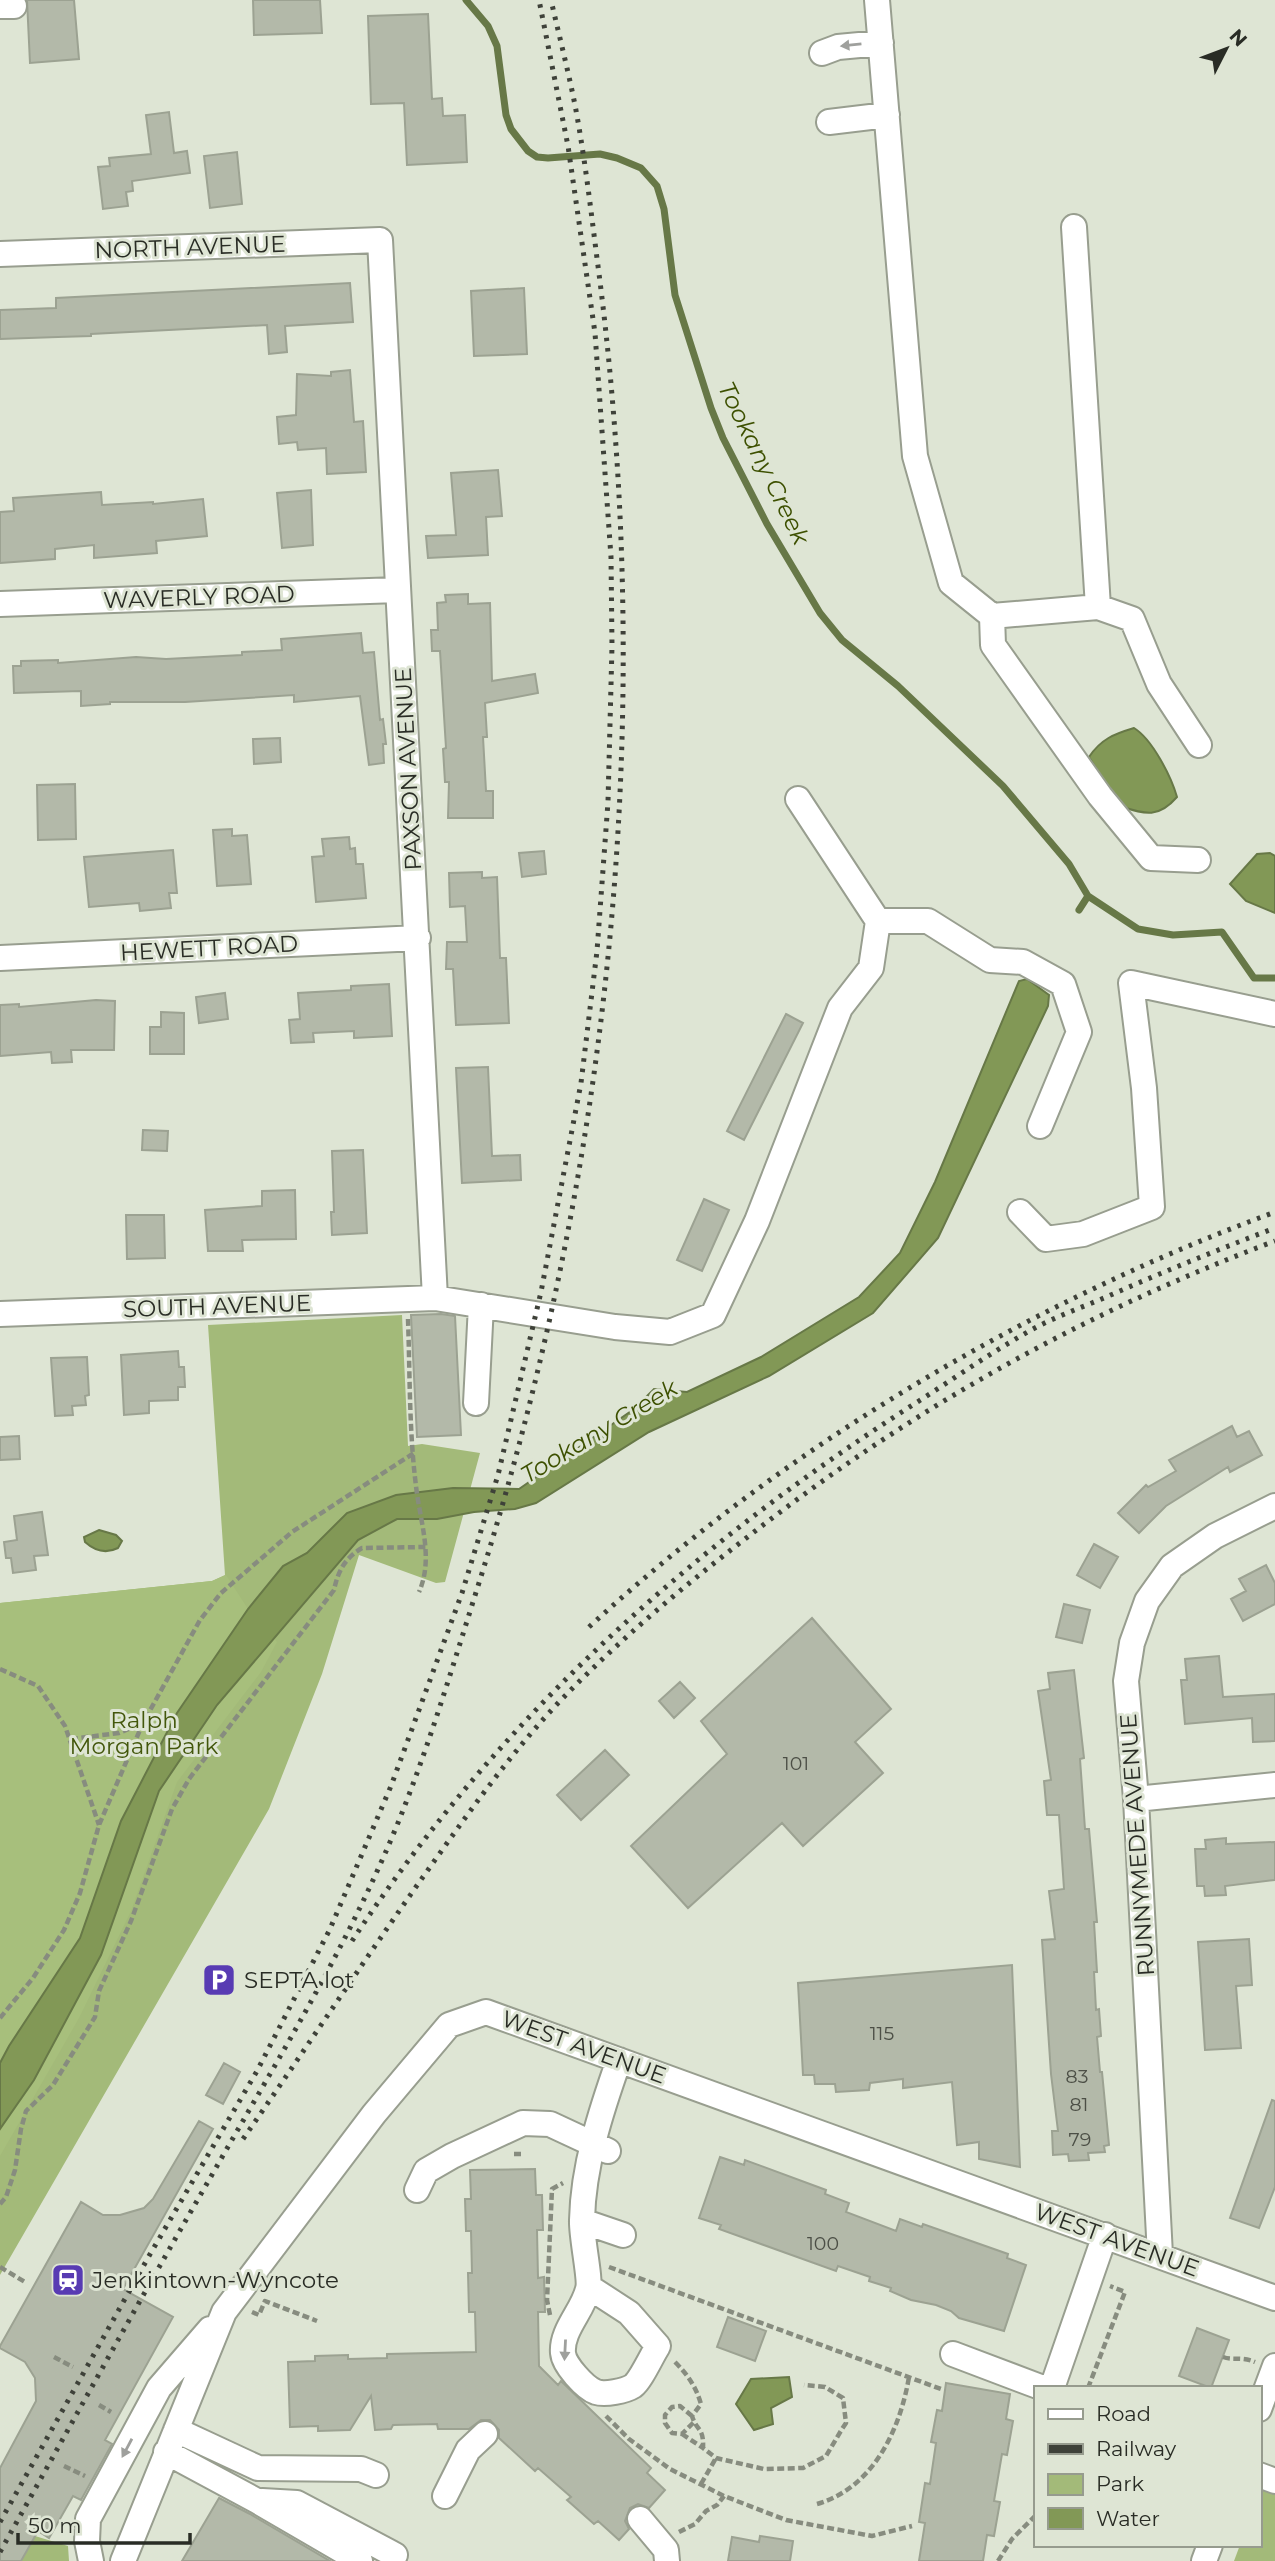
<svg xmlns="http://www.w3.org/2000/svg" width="1275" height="2561" font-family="Montserrat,sans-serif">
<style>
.green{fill:#a3ba79}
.forest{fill:#a7bf7c}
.water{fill:#829856;stroke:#677847;stroke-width:2}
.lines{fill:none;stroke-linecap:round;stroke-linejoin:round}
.stream{stroke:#677847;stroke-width:7}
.building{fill:#b3b9a9;stroke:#9ca292;stroke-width:2}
.minor-casing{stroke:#989e8f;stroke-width:28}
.path{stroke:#878c7f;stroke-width:4.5;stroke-dasharray:7 3.5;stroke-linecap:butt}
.minor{stroke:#fff;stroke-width:24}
.rail{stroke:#3e4139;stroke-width:5;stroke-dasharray:3.5 7;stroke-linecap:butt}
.oneway{fill:#9fa09d}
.labels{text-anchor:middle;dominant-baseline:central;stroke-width:6;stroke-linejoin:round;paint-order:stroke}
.number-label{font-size:19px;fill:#4c4f46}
.street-label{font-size:23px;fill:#292c25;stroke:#dee5d4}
.park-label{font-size:23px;fill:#43570c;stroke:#dee5d4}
.poi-label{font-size:23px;fill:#292c25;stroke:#dee5d4;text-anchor:start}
.water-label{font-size:24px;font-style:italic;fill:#3d5000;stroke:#dee5d4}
</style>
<rect width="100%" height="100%" fill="#dee5d4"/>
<path class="green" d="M402,1315L408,1446L422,1444L480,1453L445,1582L436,1583L359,1555L322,1674L269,1809L0,2275V1603L212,1581L225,1575L208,1325Z
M1262,2482L1275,2488V2561H1234L1240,2545H1259V2489Z
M35,2536L68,2546L69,2561H20Z"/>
<path class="forest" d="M226,1575L248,1609L277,1642L261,1672L177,1782L131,1911L79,2018L0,2156V1603L212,1581Z"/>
<path class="water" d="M1134,728C1152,739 1171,776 1177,797C1158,819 1145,814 1119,806L1089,757C1101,739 1114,734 1134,728Z
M1270,853L1275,856V913L1246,901L1230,884L1257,854Z
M1027,979L1049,995L1048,1006L938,1238L873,1313L769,1376L649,1432L536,1503L515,1509L474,1512L437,1519H397L358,1540L217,1705L159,1791L101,1955L34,2080L0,2129V2063L9,2046L80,1938L121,1821L177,1713L248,1609L283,1566L307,1553L347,1513L396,1495L453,1488L519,1489L634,1409L654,1389L687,1392L761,1357L859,1297L900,1253L935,1182L1019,981Z
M99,1530L116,1535L122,1541L118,1548C106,1554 95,1551 85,1542L84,1537Z
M789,2377L792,2397L771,2408L773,2424L754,2430L736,2404L751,2379Z"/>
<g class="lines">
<path class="stream" d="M466,0L488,26L497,46L506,115L511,129L528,151L537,157L548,158L600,154L617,158L641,168L657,186L664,209L675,295L711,408L723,438L767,524L820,613L842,640L898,686L1003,786L1069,864L1088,896L1079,910
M1088,896L1138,929L1173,935L1222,932L1254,978H1275"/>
</g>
<path class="building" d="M27,0H74L79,59L30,63Z
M253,0H320L322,33L254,35Z
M428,14L432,99L442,98L443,116L465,115L467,162L407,165L404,103L371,104L368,16Z
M169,112L174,153L187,151L190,173L132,181L133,191L126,192L128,206L103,209L98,167L110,166L109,158L151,154L146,115Z
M237,152L242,204L210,208L204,156Z
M350,283L353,322L285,326L287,352L269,354L267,325L91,334V336L58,337L0,339V310L56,308V298Z
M524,288L527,354L474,356L471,291Z
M350,370L354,422L363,421L366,472L327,474L326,448L298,450L297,442L279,444L277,417L296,415L297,374L331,376V372Z
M498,470L502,516L486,517L488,555L428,558L426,536L456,535L451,473Z
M311,490L313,545L282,548L277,493Z
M101,492L102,505L153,502V504L203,499L207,536L156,541L157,553L94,558V545L55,549V559L0,563V512L14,511L13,498Z
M468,594V604L490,603L492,681L535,674L538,693L485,703L487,737H483L486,791H493V818H448L449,782H445L443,749L446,748L440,651H432L431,630H438L437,603L446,602L445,595Z
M361,633L363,653L374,652L380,720L383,719L386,744H383L384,763L369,765L360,696L294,702V695L185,702H110V704L81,706V691L14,693L13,666H21V661L58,660V663L136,657L166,659L242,655V652L282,650L281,639Z
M280,738L281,762L254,764L253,739Z
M75,784L76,839L38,840L37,785Z
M232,829V836L247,835L251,884L217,886L213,830Z
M349,837L350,849L355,848L356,864H363L366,898L316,902L312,857L324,856L322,839Z
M173,850L177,893H169L171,908L140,911L139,903L89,907L84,857Z
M544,851L546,874L522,877L519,853Z
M482,872V878L497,877L500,958H506L509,1023L456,1025L453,969H446L447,942H467L465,906L450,907L449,873Z
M389,984L392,1036L354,1038V1031L313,1033L314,1042L291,1043L289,1020L300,1019L298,993L351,990V986Z
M225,993L228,1019L199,1023L196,997Z
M96,1000L115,1001L114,1050H71L72,1062L52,1063L51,1052L0,1056V1005L19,1004V1007Z
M161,1012L184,1013V1054H150V1027H161Z
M786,1014L803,1023L744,1140L727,1131Z
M488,1067L492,1156L520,1155L521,1180L462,1183L456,1068Z
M143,1130L168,1131L167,1151L142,1150Z
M363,1150L367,1233L332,1235L331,1212H334L332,1151Z
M295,1190L296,1239L242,1240L243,1251H208L205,1210L262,1206V1191Z
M704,1199L729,1210L702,1271L677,1260Z
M126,1215H164L165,1258L127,1259Z
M441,1314L455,1316L461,1435L417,1437L411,1315Z
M178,1351L179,1367H184L185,1387H178V1400L149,1401V1413L124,1415L121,1355Z
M87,1357L89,1395L85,1396L86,1405L72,1406L73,1415L55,1416L51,1358Z
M1232,1426L1237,1437L1249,1431L1262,1455L1230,1472L1228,1467L1166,1506L1139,1533L1118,1513L1146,1485L1148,1487L1176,1471L1169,1460Z
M19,1436L20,1459L0,1460V1437Z
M42,1512L48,1555L34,1556L36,1570L13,1573L11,1558H6L4,1542L17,1540L14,1516Z
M1094,1544L1118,1557L1100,1588L1077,1575Z
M1266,1565L1275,1583V1604L1243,1621L1231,1599L1246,1591L1239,1579Z
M1064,1604L1090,1610L1082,1643L1056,1637Z
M812,1618L891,1709L855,1742L883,1773L803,1846L782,1823L688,1908L631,1846L727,1754L701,1721Z
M1219,1656L1223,1697L1275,1694V1741L1253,1742L1252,1718L1185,1724L1181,1680H1187L1185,1659Z
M1074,1670L1084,1758L1080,1759L1085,1829H1089L1097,1922H1094L1097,1972H1094L1096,2010L1099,2009L1101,2036L1097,2037L1100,2072H1102L1109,2145L1104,2146L1105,2152L1088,2153L1089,2160L1069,2161L1068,2154L1053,2155L1052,2131H1058L1051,2074L1042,1940L1055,1939L1049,1891L1064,1889L1059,1815H1047L1044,1781L1051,1780L1038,1691L1050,1689L1048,1673Z
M680,1682L695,1698L674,1718L659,1701Z
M605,1750L629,1775L581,1820L557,1795Z
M1226,1838V1844L1275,1842V1880L1225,1886L1226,1895L1205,1896L1204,1886H1197L1195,1849H1206L1205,1840Z
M1249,1939L1252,1985L1236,1986L1241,2048L1205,2050L1198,1942Z
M1012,1965L1020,2167L979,2159V2142L957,2145L952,2082L903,2088V2079L870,2083L869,2090L836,2092L835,2084H815L814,2075H803L798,1983Z
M224,2063L240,2072L223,2104L206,2095Z
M1272,2100L1275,2101V2187L1259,2228L1230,2218Z
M199,2121L213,2129L123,2289L173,2317L105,2440L112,2444L81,2500L73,2496L49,2538L38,2531L21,2561H0V2468L36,2401L35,2378L25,2362L0,2348V2346L81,2202L103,2215H120L144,2208L153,2199Z
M720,2157L744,2165L745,2160L826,2190L825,2194L849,2203L846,2212L896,2231L900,2219L922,2227L923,2224L1008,2254L1007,2258L1026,2265L1004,2331L959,2318L951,2311L936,2305L911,2300L890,2291L891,2288L869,2281L870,2277L838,2266L836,2271L719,2229L721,2225L699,2218Z
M535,2169L536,2195H542L543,2230H537L538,2278L544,2277L545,2312H538L539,2366L558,2385L561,2381L651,2468L647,2473L665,2490L649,2508L638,2504L630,2508L625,2521L629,2529L619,2540L598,2521L594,2524L567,2500L571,2497L538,2468L535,2471L499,2438V2430L490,2420H481L469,2429H438L437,2424L393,2425L391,2429L375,2430L371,2396L350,2430L318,2431V2426L290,2427L288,2362L315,2361V2356L348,2355V2359L387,2358V2354L476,2352L475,2312H469L468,2273H472L471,2231H466L465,2199H471L470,2170Z
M728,2317L766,2331L755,2361L717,2347Z
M1197,2328L1229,2340L1211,2388L1179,2376Z
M946,2383L1010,2394L1006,2419L1013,2421L1007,2455L1002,2454L994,2501L1000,2502L994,2536L987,2535L983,2561H919L925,2523L919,2522L925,2483L930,2484L936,2443L931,2442L937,2410L942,2411Z
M219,2498L250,2514L330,2561H182Z
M760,2536L793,2541L790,2561H728L732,2537L759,2542Z"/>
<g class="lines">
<defs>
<path id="minor" d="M877,0L915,456L951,583L992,616L1098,607L1074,227
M0,6H14
M822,53L838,47L881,43
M829,122L887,115
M0,254L380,240L435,1298
M0,604L398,590
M1098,607L1132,619L1159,684L1199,745
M992,616L993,645L1100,796L1151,858L1198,860
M878,921H928L990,960L1023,962L1063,984L1079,1032L1040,1126
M0,958L418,938
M1020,1212L1046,1239L1083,1234L1152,1207L1144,1088L1131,983L1275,1014
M0,1314L435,1298L615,1327L670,1332L713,1315L757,1221L840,1008L871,968L878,921L798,799
M476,1403L481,1305
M1136,1799L1275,1785
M417,2190L426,2171L452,2156L523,2123L550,2124L608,2151
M582,2221L623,2235
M1160,2255L1136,1799L1126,1681L1132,1643L1147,1601L1172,1566L1215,1536L1275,1506
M589,2287L629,2313L658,2346C652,2355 641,2380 633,2386C625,2391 605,2395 596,2392C585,2388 564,2365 563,2353C561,2330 583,2311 588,2289C591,2279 581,2236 582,2220C583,2166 601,2111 619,2060
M953,2354L1043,2388
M1052,2388L1105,2235
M1259,2409L1275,2366
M176,2430L258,2468L361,2469L376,2475
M166,2452L257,2501L360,2561
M1259,2475L1275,2481
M445,2496L468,2450L485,2434
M262,2501L297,2503L395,2555
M640,2519L666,2550L667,2561
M91,2561L87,2541L88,2519L159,2388L210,2329
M123,2561L224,2312L374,2114L449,2025L486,2012L1275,2298
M1204,2561L1210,2545"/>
</defs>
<use href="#minor" class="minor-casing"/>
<path class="path" d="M408,1319C410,1374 409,1431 416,1486C420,1522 434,1558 419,1592
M0,1669L38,1686L65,1726L99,1825
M71,1739L119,1733L142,1723
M0,2018L33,1978L64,1930L80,1893L99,1825L143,1723L200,1620L221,1593L292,1532L414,1453
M514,2154H524
M0,2204L6,2197L15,2170L21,2129L26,2111L53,2085L95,2017L99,1991L131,1921L172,1809L189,1779L334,1590C338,1571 345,1558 362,1548L426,1547
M0,2267L25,2282
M609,2267L941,2389
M252,2312L259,2315L265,2301L317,2321
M550,2315L547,2300L552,2189L563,2183
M54,2357L73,2367
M1223,2357C1234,2361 1240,2356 1255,2362
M675,2362C688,2375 696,2387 701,2404L692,2416C697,2432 704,2427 703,2448L716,2458L764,2469L803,2468L826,2456L842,2429L846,2423L843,2398L825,2387L804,2385
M1088,2388L1125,2292L1110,2286
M99,2405L111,2412
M606,2416L629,2439L670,2469L724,2496L786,2520L872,2536L912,2526
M692,2416L680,2406L672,2407L665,2415V2423L672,2433L682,2434L694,2422
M682,2434L703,2448
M64,2466L85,2476
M701,2484L716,2458
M817,2504C873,2488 900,2430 909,2377
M679,2532L695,2524L706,2511L717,2505L724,2496
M998,2561L1012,2539L1035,2516"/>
<use href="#minor" class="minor"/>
<path class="rail" d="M589,1627C785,1447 1025,1304 1275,1212
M352,1941C501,1714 694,1544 922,1399C959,1375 995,1350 1033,1329C1055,1317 1080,1308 1104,1298C1160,1273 1217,1250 1275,1228
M243,2139C302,2054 359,1968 418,1884C462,1822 507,1757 560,1701C617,1642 680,1589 745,1539C910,1410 1078,1315 1275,1241
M0,2522L149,2256L257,2071L330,1929L391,1786L462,1593L498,1475L541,1292L581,1083L597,951L608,802L612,646L611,557L595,333L568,146L539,0
M0,2552C68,2430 135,2308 205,2187C265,2081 329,1978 379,1867C420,1777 448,1681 478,1586C613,1158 656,711 598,266C591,212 585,158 575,105C568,70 559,35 551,0"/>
</g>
<defs><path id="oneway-solid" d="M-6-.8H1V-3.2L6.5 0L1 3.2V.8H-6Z" transform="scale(1.75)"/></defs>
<g class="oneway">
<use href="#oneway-solid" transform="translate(851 45) rotate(174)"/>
<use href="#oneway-solid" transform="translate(565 2350) rotate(93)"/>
<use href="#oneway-solid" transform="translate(127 2448) rotate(118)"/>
</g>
<defs>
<symbol id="parking-square" viewBox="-11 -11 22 22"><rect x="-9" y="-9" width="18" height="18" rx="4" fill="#583bb3" stroke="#dee5d4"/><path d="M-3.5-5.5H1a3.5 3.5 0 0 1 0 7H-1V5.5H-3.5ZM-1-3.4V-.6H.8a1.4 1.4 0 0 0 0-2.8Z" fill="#fff"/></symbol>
<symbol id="station-square" viewBox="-11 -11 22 22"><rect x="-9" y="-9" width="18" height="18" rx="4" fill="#583bb3" stroke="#dee5d4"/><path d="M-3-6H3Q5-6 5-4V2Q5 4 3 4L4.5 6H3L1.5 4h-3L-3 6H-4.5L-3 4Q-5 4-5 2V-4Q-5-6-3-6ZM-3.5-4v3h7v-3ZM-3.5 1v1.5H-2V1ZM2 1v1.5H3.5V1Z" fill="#fff"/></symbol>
</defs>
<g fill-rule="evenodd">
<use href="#parking-square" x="200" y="1961" width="38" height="38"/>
<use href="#station-square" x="49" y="2261" width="38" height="38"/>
</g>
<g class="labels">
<g class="number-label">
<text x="796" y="1763">101</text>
<text x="882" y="2033">115</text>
<text x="1077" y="2076">83</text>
<text x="1079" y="2104">81</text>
<text x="1080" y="2139">79</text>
<text x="823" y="2243">100</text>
</g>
<g class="street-label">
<text transform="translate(190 247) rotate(-2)">NORTH AVENUE</text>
<text transform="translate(199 597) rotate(-2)">WAVERLY ROAD</text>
<text transform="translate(408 769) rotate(-93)">PAXSON AVENUE</text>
<text transform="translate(209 948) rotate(-3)">HEWETT ROAD</text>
<text transform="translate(217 1306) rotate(-2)">SOUTH AVENUE</text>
<text transform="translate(1137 1845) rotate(-94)">RUNNYMEDE AVENUE</text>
<text transform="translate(584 2047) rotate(20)">WEST AVENUE</text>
<text transform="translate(1117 2240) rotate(20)">WEST AVENUE</text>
</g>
<g class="park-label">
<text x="144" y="1720">Ralph<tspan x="144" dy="26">Morgan Park</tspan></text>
</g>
<g class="poi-label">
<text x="244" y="1980">SEPTA lot</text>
<text x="92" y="2280">Jenkintown-Wyncote</text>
</g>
<g class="water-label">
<text transform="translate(764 463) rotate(64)">Tookany Creek</text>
<text transform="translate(599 1431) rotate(-31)">Tookany Creek</text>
</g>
</g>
<rect x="1034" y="2386" width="228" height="161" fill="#dee5d4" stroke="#969b8e" stroke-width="2"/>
<rect x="1048" y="2409" width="35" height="10" fill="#ffffff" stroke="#969b8e" stroke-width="2"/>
<text x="1096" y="2421" font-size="21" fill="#292c25">Road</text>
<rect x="1048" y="2444" width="35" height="10" fill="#3e4139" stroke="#969b8e" stroke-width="2"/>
<text x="1096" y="2456" font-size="21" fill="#292c25">Railway</text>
<rect x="1048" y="2474" width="35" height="21" fill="#a3ba79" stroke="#969b8e" stroke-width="2"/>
<text x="1096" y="2491" font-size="21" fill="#292c25">Park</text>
<rect x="1048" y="2508" width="35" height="21" fill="#829856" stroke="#969b8e" stroke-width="2"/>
<text x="1096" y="2526" font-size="21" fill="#292c25">Water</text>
<g transform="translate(1226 49) rotate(48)" stroke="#dee5d4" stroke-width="5" paint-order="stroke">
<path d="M0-5L12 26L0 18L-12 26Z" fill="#292c25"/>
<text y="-10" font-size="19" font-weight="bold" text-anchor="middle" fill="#292c25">N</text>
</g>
<path d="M18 2533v10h172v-10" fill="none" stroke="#292c25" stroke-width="3.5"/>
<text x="28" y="2533" font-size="21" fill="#292c25" stroke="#dee5d4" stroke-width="5" paint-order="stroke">50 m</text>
</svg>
